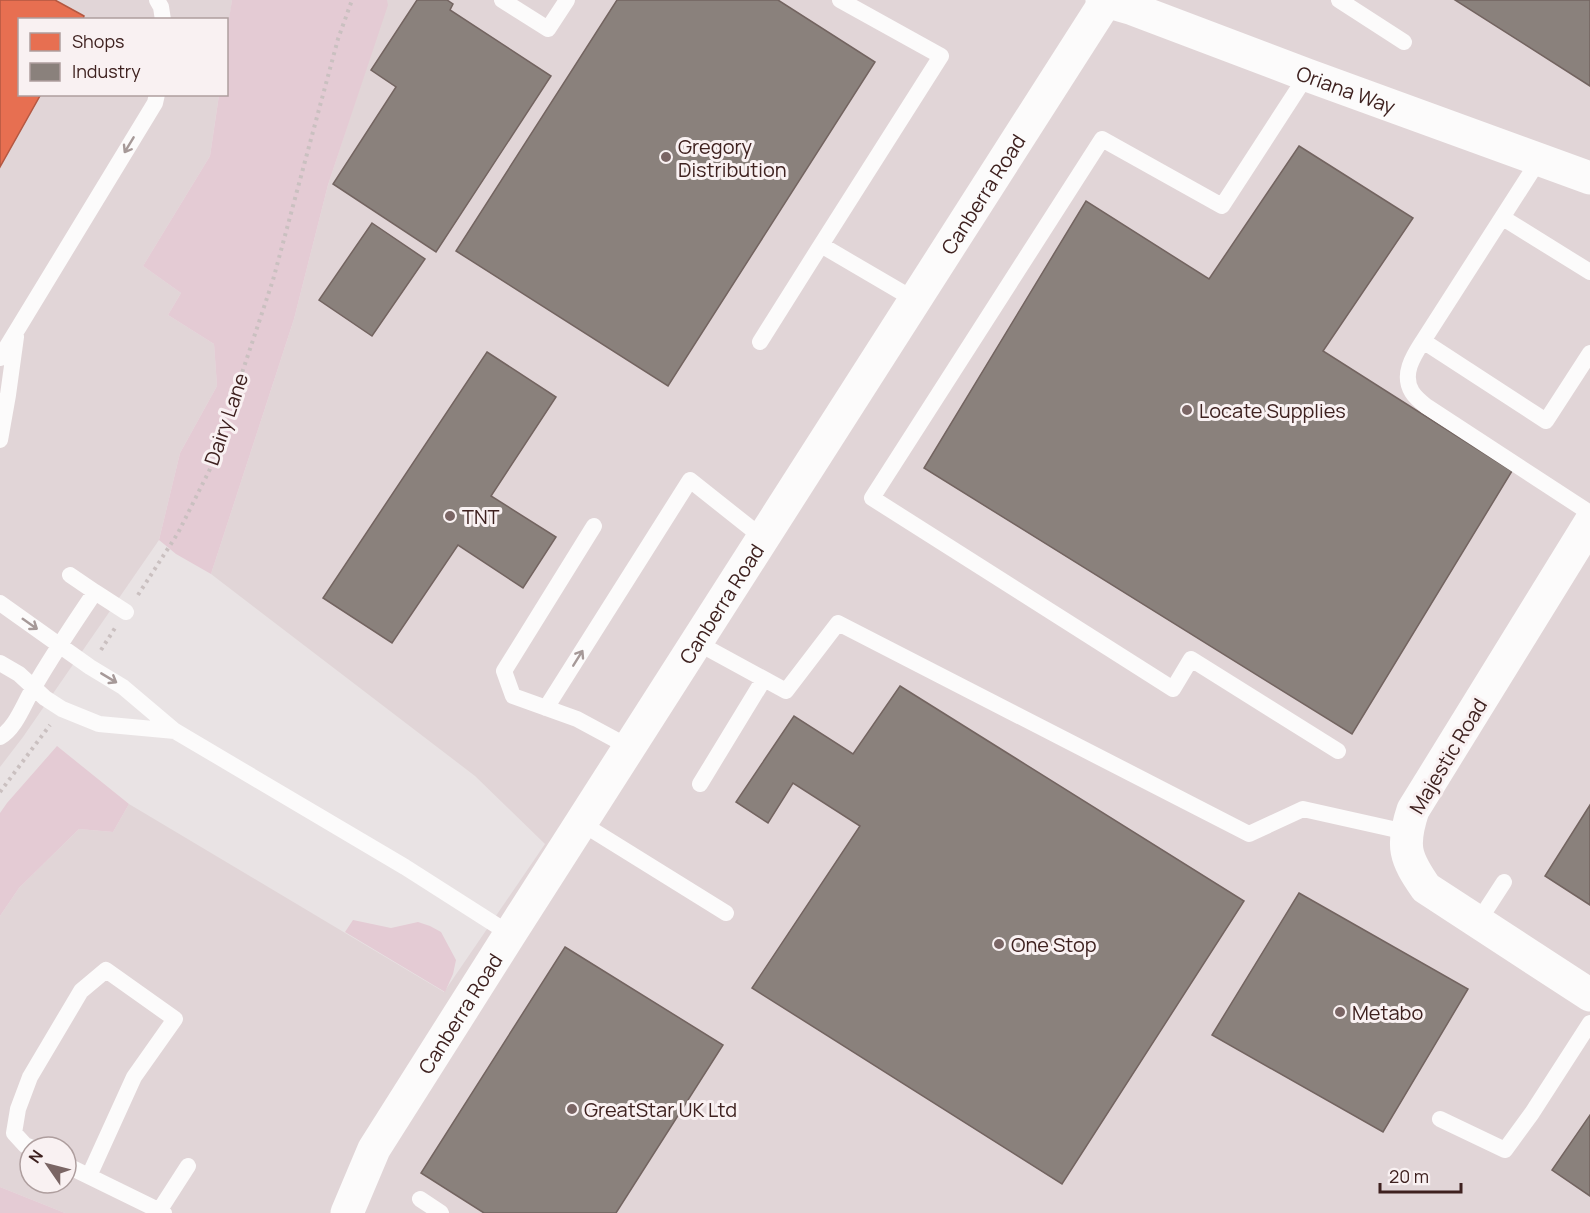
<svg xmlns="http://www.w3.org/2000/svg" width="1590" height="1213" font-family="Manrope,sans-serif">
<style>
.built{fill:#e1d5d7;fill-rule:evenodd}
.green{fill:#e4cbd4}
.shops{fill:#e76f51;stroke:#b45842;stroke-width:1.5}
.industry{fill:#8a817c;stroke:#736460;stroke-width:1.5}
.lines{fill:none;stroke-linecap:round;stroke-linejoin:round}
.path{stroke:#cac0c0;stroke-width:4;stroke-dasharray:3 4.5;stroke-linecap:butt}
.lane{stroke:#fcfbfb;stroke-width:16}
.street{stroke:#fcfbfb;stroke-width:33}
.oneway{stroke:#a69998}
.poi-dot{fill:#7a6564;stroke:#f9f1f2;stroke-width:2}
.labels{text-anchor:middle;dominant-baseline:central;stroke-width:6;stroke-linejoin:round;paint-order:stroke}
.street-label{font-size:20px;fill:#3e211f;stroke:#f9f1f2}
.poi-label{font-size:20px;fill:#3e211f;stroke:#f9f1f2;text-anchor:start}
</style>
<rect width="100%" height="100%" fill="#e9e3e4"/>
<path class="built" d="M0,0H232L227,38L226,20H20V94L219,95L210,156L143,266L181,293L168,315L214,344L217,386L180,453L159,540L23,737L0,767Z
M387,0H1590V1213H65L0,1187V916L19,888L79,829L113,832L129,804L444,992L545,844L475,776L211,574L294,319L328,185L387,5ZM30,1147H66V1183H30Z"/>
<path class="green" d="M232,0H387L388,5L328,185L294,319L211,574L176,554L159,540L180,453L217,386L214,344L168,315L181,293L143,266L210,156L219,95L226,94V38Z
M57,746L129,804L113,832L79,829L19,888L0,916V813L7,803Z
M353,920L391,928L418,922L430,926L441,932L456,960L453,974L445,992L345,932Z
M0,1187L65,1213H0Z"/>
<path class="shops" d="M0,0H55L84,16L83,20H20V94H41L0,167Z"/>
<path class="industry" d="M417,0H447L453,4L450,10L551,76L436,252L333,184L396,87L371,70Z
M617,0H778L875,62L668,386L456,251Z
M1455,0H1590V86Z
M1299,146L1413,218L1323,351L1512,471L1352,734L924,468L1086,201L1209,279Z
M372,223L425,259L372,336L319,300Z
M487,352L556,397L491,496L556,537L523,588L458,545L392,643L323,598Z
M900,686L1244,901L1062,1184L752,988L860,826L793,783L768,823L736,802L794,716L853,754Z
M1590,805V905L1545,876Z
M1299,893L1468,989L1383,1132L1212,1035Z
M565,947L723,1045L616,1213H484L421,1173Z
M1590,1115V1196L1552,1170Z"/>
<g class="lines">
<path class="path" d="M138,595L178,533L210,469L273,280L338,39L352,0
M101,650L115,628
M0,792L50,725"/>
<path class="lane" d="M157,0L161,7L163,20
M502,0L548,29L567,0
M840,0L941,56L821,245L915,300
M1339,0L1404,42
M1307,75L1222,206L1102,139L872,498L1173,689L1191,659L1338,751
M1539,160L1423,341L1546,421L1590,353
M1503,218L1590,272
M1423,341C1414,355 1401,374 1412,392C1415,397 1421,402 1426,406L1590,513
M760,342L821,245
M0,358L155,103L157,94
M0,440L8,395L16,337
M594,526L504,671L513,696L577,719L629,747
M70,575L95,592
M0,603L90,667L123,687L175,731L405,867L510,934
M696,642L786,691L838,623L1249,834L1303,809L1406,832
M0,663L19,674L45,698L62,709L99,724L175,731
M546,708L690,480L763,538
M0,737C16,728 24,703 34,687C53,654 74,623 95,592L126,612
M700,784L764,679
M581,823L726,913
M1478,922L1504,882
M1440,1119L1505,1150L1532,1113L1590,1023
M30,1147L25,1145L14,1133L18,1109L30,1077L81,991L106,970L175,1019L134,1077L89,1176
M66,1165L164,1213
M420,1199L441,1213
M159,1211L188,1166"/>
<g class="street">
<path id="s1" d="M1102,0L1133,9L1307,75L1590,178"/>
<path d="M1590,523L1413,810C1401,846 1405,858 1426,888L1590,995"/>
<path id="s2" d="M347,1213L374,1149L510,934L1106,1"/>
</g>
</g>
<defs><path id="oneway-shaft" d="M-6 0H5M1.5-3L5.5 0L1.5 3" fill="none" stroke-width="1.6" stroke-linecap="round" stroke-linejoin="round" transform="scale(1.5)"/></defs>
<g class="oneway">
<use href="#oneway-shaft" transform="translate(129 145) rotate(121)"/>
<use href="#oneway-shaft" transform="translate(30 624) rotate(35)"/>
<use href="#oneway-shaft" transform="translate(578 658) rotate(-58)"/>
<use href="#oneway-shaft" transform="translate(109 678) rotate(31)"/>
</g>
<g class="poi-dot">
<circle cx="666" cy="157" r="6"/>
<circle cx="1187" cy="410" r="6"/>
<circle cx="450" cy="516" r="6"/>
<circle cx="999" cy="944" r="6"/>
<circle cx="1340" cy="1012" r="6"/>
<circle cx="572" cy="1109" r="6"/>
</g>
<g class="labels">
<g class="street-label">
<text stroke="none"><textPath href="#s1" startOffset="260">Oriana Way</textPath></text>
<text stroke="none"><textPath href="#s2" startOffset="1202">Canberra Road</textPath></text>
<text transform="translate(226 419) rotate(-71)">Dairy Lane</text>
<text stroke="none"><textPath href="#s2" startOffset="716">Canberra Road</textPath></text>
<text transform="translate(1448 756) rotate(-59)">Majestic Road</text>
<text stroke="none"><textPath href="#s2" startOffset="230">Canberra Road</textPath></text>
</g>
<g class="poi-label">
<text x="678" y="146">Gregory<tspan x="678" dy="23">Distribution</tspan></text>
<text x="1199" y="410">Locate Supplies</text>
<text x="462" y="516">TNT</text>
<text x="1011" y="944">One Stop</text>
<text x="1352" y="1012">Metabo</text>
<text x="584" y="1109">GreatStar UK Ltd</text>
</g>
</g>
<rect x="18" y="18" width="210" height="78" fill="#f9f1f2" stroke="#ae9e9e" stroke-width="1.5"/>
<rect x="30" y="33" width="30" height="18" fill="#e76f51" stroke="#ae9e9e" stroke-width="1.5"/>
<text x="72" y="48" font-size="18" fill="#3e211f">Shops</text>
<rect x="30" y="63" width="30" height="18" fill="#8a817c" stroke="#ae9e9e" stroke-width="1.5"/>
<text x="72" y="78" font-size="18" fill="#3e211f">Industry</text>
<g transform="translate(48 1165) rotate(305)"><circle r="28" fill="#f9f1f2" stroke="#ae9e9e" stroke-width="1.5"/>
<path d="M0-4.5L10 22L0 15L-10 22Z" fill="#7a6564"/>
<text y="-9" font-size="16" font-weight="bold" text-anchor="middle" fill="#3e211f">N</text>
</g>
<path d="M1380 1183v9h81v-9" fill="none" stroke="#3e211f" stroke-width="3"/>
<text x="1389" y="1183" font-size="18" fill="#3e211f" stroke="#f9f1f2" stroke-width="4.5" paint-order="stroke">20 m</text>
</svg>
